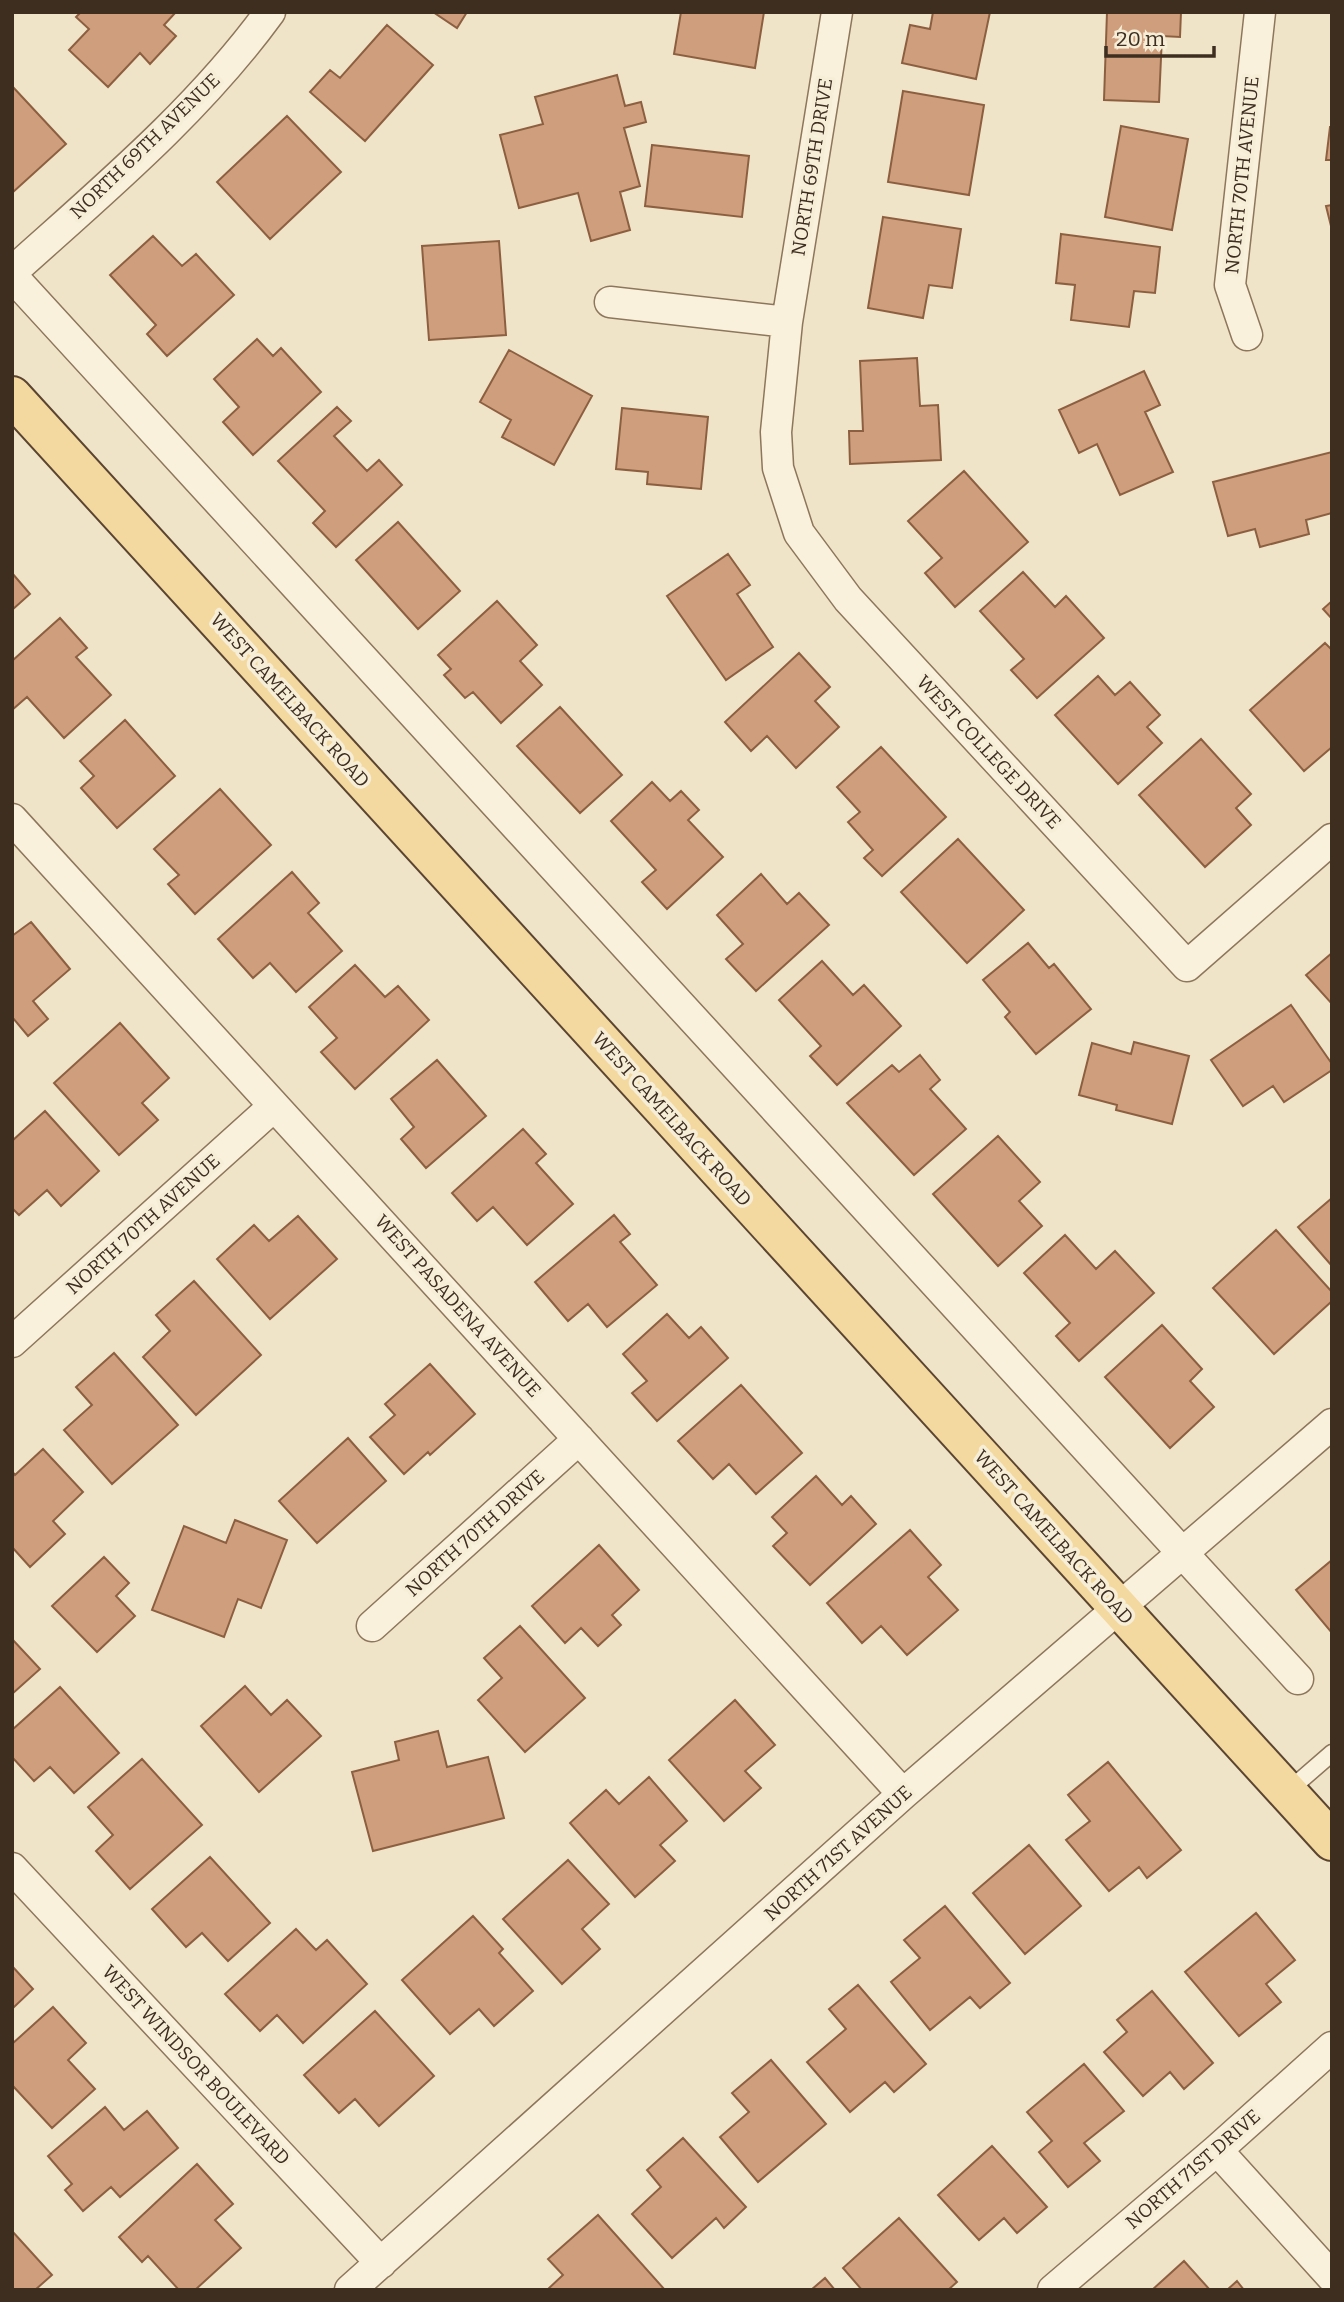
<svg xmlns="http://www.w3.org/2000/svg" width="1344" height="2302" font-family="Bitter,serif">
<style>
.building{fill:#cf9f7d;stroke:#8d5f41;stroke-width:2}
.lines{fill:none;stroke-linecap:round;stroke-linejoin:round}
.service-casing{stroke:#8d765c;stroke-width:19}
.minor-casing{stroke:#8d765c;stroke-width:33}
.primary-casing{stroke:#5b4430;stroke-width:42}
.service{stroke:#faf1dc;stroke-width:16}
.minor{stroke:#faf1dc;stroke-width:30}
.primary{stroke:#f3d9a0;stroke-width:38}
.labels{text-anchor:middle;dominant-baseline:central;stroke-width:7;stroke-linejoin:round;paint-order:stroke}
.street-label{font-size:19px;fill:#3d2e20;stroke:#f7eed8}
</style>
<rect width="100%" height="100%" fill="#f0e4c8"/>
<path class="building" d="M81,12H176L164,25L176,36L150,64L140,53L108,87L69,50L89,29L76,17Z
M433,12H467L457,28Z
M681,12H764L755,68L674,54Z
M933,12H990L976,79L902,63L910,25L930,29Z
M1107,12H1181L1180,37L1162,36L1159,102L1104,100Z
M387,25L433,65L365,141L310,92L330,70L340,78Z
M617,75L625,106L641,102L646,122L624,128L640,186L620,192L630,230L591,241L578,193L519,208L500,135L543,124L535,97Z
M12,86L66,144L12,193Z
M903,91L984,105L969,195L888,182Z
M287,116L341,172L270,239L217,182Z
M1121,126L1188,139L1172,230L1105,217Z
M1330,127H1332V160H1326Z
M652,145L749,156L742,217L645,206Z
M1332,205V230L1326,206Z
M883,217L961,229L952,288L929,285L923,318L868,308Z
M1061,234L1160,247L1155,293L1134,291L1129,327L1071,320L1075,285L1056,283Z
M153,236L182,266L196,254L234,295L167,356L147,334L156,325L110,275Z
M499,241L506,335L429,340L422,246Z
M257,339L273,356L281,348L321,392L253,455L223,422L239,407L214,379Z
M509,350L592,396L554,465L502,437L511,420L480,402Z
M917,358L920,406L938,405L941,460L850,464L849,431H863L860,361Z
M1144,371L1160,405L1145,412L1173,472L1120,495L1097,444L1079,453L1059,410Z
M337,407L351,421L334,436L367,471L379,460L402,485L336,547L313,523L325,511L278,461Z
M622,408L708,417L701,489L647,484L648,472L616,469Z
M1332,452V513L1306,520L1309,534L1260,547L1255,529L1228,536L1213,482Z
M964,471L1028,542L955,607L925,573L942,558L908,521Z
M398,522L460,591L418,629L356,560Z
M728,554L750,585L737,594L773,647L726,680L667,596Z
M1023,572L1055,607L1066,596L1104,638L1037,698L1011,670L1024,659L980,611Z
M12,573L30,594L12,610Z
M497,601L537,645L520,661L542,685L501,723L473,692L465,698L444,675L451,669L438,655Z
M1332,601V619L1323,609Z
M60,618L87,648L76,657L111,695L64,738L27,697L12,710V661Z
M1325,643L1332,650V747L1304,771L1250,710Z
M799,653L830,687L815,701L839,727L796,768L767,736L751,751L725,722Z
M1098,676L1115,695L1130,682L1160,715L1147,727L1162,743L1118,784L1055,715Z
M560,707L622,775L580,813L517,746Z
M125,720L175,776L117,828L81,788L94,776L80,761Z
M1201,739L1251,794L1236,808L1251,825L1205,867L1139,795Z
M881,747L946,817L882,876L864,858L873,850L848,822L860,812L837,787Z
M652,782L670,801L681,791L699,810L688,820L723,857L667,909L642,882L656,870L611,821Z
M220,789L271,845L195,914L168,884L179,875L154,849Z
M958,839L1024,910L967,963L901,892Z
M292,872L319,903L308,913L342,951L296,992L270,963L253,978L218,939Z
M761,874L787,904L799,893L829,925L756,991L726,959L743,944L717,915Z
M31,922L70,969L33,1001L48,1019L28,1036L12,1017V936Z
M1028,943L1049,968L1054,964L1091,1009L1036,1054L1005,1017L1010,1012L983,980Z
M1332,953V1004L1306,975Z
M822,961L853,995L864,985L901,1026L837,1085L810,1056L821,1046L779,1000Z
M355,965L385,997L398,986L429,1020L355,1089L321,1052L337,1038L309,1007Z
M1291,1005L1332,1064V1070L1284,1102L1273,1086L1243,1106L1211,1060Z
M120,1023L169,1078L142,1103L158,1120L119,1155L54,1083Z
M1134,1042L1189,1056L1172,1124L1116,1110L1117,1105L1079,1095L1092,1043L1131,1054Z
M920,1055L940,1080L930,1089L966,1129L914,1175L847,1103L892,1065L899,1072Z
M437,1060L486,1116L426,1168L401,1139L414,1127L391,1099Z
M45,1111L99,1171L61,1206L47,1190L19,1215L12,1208V1141Z
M523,1129L546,1154L536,1163L573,1204L527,1245L493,1207L477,1221L452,1193Z
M998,1136L1040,1182L1019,1201L1042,1226L998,1266L933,1194Z
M1332,1198V1266L1298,1227Z
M614,1215L630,1234L620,1242L657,1285L607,1327L588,1304L568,1321L535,1282Z
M298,1216L337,1259L270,1319L217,1259L254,1225L269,1241Z
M1276,1230L1332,1292V1301L1274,1354L1213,1288Z
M1065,1235L1096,1269L1115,1251L1154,1293L1079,1361L1056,1336L1070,1323L1024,1273Z
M194,1281L261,1355L196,1415L143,1357L170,1331L156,1315Z
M667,1314L689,1338L701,1327L728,1358L657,1421L632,1393L647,1381L623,1354Z
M1162,1325L1202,1369L1190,1381L1214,1407L1170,1448L1105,1377Z
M114,1353L178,1425L112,1484L64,1430L92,1405L76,1387Z
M430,1364L475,1414L430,1455L428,1452L404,1474L370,1437L395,1415L385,1404Z
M741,1385L802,1453L756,1494L729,1464L713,1479L678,1441Z
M348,1438L386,1481L317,1543L279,1501Z
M43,1449L83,1492L53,1521L65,1534L30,1567L12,1547V1471L15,1475Z
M816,1476L842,1505L851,1496L876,1524L810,1585L773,1546L787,1533L772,1517Z
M235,1520L287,1540L261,1608L238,1599L224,1637L152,1610L184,1526L226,1543Z
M910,1530L941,1565L928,1577L958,1610L907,1655L881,1626L862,1643L827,1603Z
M599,1545L639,1590L612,1615L621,1625L598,1646L581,1628L565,1643L532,1606Z
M104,1557L129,1583L116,1596L135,1616L97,1652L52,1606Z
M1332,1560V1633L1296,1590Z
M520,1626L585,1698L525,1752L478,1700L502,1678L484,1658Z
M12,1639L40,1669L12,1694Z
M245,1686L271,1715L287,1700L321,1736L259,1792L201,1726Z
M60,1687L119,1753L74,1793L50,1767L34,1781L12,1757V1730Z
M735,1700L775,1745L745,1771L761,1788L724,1821L669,1760Z
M438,1731L447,1767L488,1757L504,1818L373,1851L352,1772L399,1760L395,1742Z
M142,1759L202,1825L130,1889L96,1851L113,1835L88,1807Z
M1108,1762L1181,1850L1147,1878L1139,1867L1109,1891L1066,1840L1090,1821L1068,1795Z
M649,1777L687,1821L660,1845L675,1861L635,1897L570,1823L606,1790L619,1804Z
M1029,1845L1081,1906L1025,1954L973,1893Z
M210,1857L270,1923L228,1961L202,1933L186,1947L152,1909Z
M568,1860L609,1904L582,1929L600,1949L562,1984L503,1919Z
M945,1906L1010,1983L980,2008L970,1997L930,2030L891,1982L920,1958L904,1940Z
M1256,1913L1295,1960L1266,1984L1281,2002L1239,2036L1185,1972Z
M473,1916L503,1949L499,1953L533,1991L494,2026L479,2009L450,2034L402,1980Z
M296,1929L316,1950L327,1940L367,1984L303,2043L277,2015L260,2031L225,1994Z
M12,1966L33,1989L12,2009Z
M858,1985L926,2064L894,2092L885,2082L850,2112L807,2062L846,2029L829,2009Z
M1152,1991L1213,2063L1184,2089L1170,2072L1143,2096L1104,2052L1127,2032L1117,2020Z
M53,2007L86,2043L68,2060L95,2089L52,2128L12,2085V2044Z
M375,2011L434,2076L379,2126L355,2099L339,2113L304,2075Z
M771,2060L826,2124L758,2182L720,2137L749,2112L732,2093Z
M1084,2064L1124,2111L1084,2143L1100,2161L1068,2187L1039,2152L1052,2141L1027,2112Z
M105,2107L124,2130L147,2111L178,2148L120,2197L111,2187L83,2211L65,2190L72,2184L48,2156Z
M683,2138L746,2207L724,2228L716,2218L672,2258L632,2214L661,2187L647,2170Z
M992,2146L1047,2207L1017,2233L1004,2218L979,2240L938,2195Z
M197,2164L233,2204L215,2220L241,2248L195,2290H179L148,2256L142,2262L119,2237Z
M598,2215L665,2290H547L563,2275L548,2259Z
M899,2218L957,2282L948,2290H862L843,2268Z
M12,2231L52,2275L35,2290H12Z
M1184,2261L1210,2290H1152Z
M825,2278L835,2290H811Z
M1237,2281L1244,2290H1227Z"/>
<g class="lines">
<defs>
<path id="service" d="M1287,1792L1332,1753"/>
<path id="minor" d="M837,12L787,322L776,432L778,468L799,533L848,599L1187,966L1332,839
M12,272C102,191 198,111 270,12
M12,276L1298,1679
M610,302L787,322
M1247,335L1230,285L1260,12
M12,819L903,1794
M12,1342L274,1106
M372,1626L579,1439
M12,1868L381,2263
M1217,2150L1332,2277
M350,2290L903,1794L1332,1424
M1053,2290L1217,2150L1332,2047"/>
<path id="primary" d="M12,396L1332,1841"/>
</defs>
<use href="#service" class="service-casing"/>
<use href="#minor" class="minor-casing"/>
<use href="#primary" class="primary-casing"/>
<use href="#service" class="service"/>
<use href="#minor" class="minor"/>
<use href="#primary" class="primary"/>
</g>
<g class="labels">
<g class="street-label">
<text transform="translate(145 146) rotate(-44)">NORTH 69TH AVENUE</text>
<text transform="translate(812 167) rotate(-81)">NORTH 69TH DRIVE</text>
<text transform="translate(1242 175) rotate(-84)">NORTH 70TH AVENUE</text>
<text transform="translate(290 700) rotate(48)">WEST CAMELBACK ROAD</text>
<text transform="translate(989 752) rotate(47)">WEST COLLEGE DRIVE</text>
<text transform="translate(672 1119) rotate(48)">WEST CAMELBACK ROAD</text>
<text transform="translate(143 1224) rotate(-42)">NORTH 70TH AVENUE</text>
<text transform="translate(458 1306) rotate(48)">WEST PASADENA AVENUE</text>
<text transform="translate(475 1533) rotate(-42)">NORTH 70TH DRIVE</text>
<text transform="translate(1054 1537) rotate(48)">WEST CAMELBACK ROAD</text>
<text transform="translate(838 1853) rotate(-42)">NORTH 71ST AVENUE</text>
<text transform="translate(196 2065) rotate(47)">WEST WINDSOR BOULEVARD</text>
<text transform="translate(1193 2169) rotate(-41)">NORTH 71ST DRIVE</text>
</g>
</g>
<rect width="1344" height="2302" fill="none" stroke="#3d2e20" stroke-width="28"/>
<path d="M1106 46v10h108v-10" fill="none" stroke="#3d2e20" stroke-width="3.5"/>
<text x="1116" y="46" font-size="21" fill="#3d2e20" stroke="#f7eed8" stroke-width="5" paint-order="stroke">20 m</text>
</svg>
